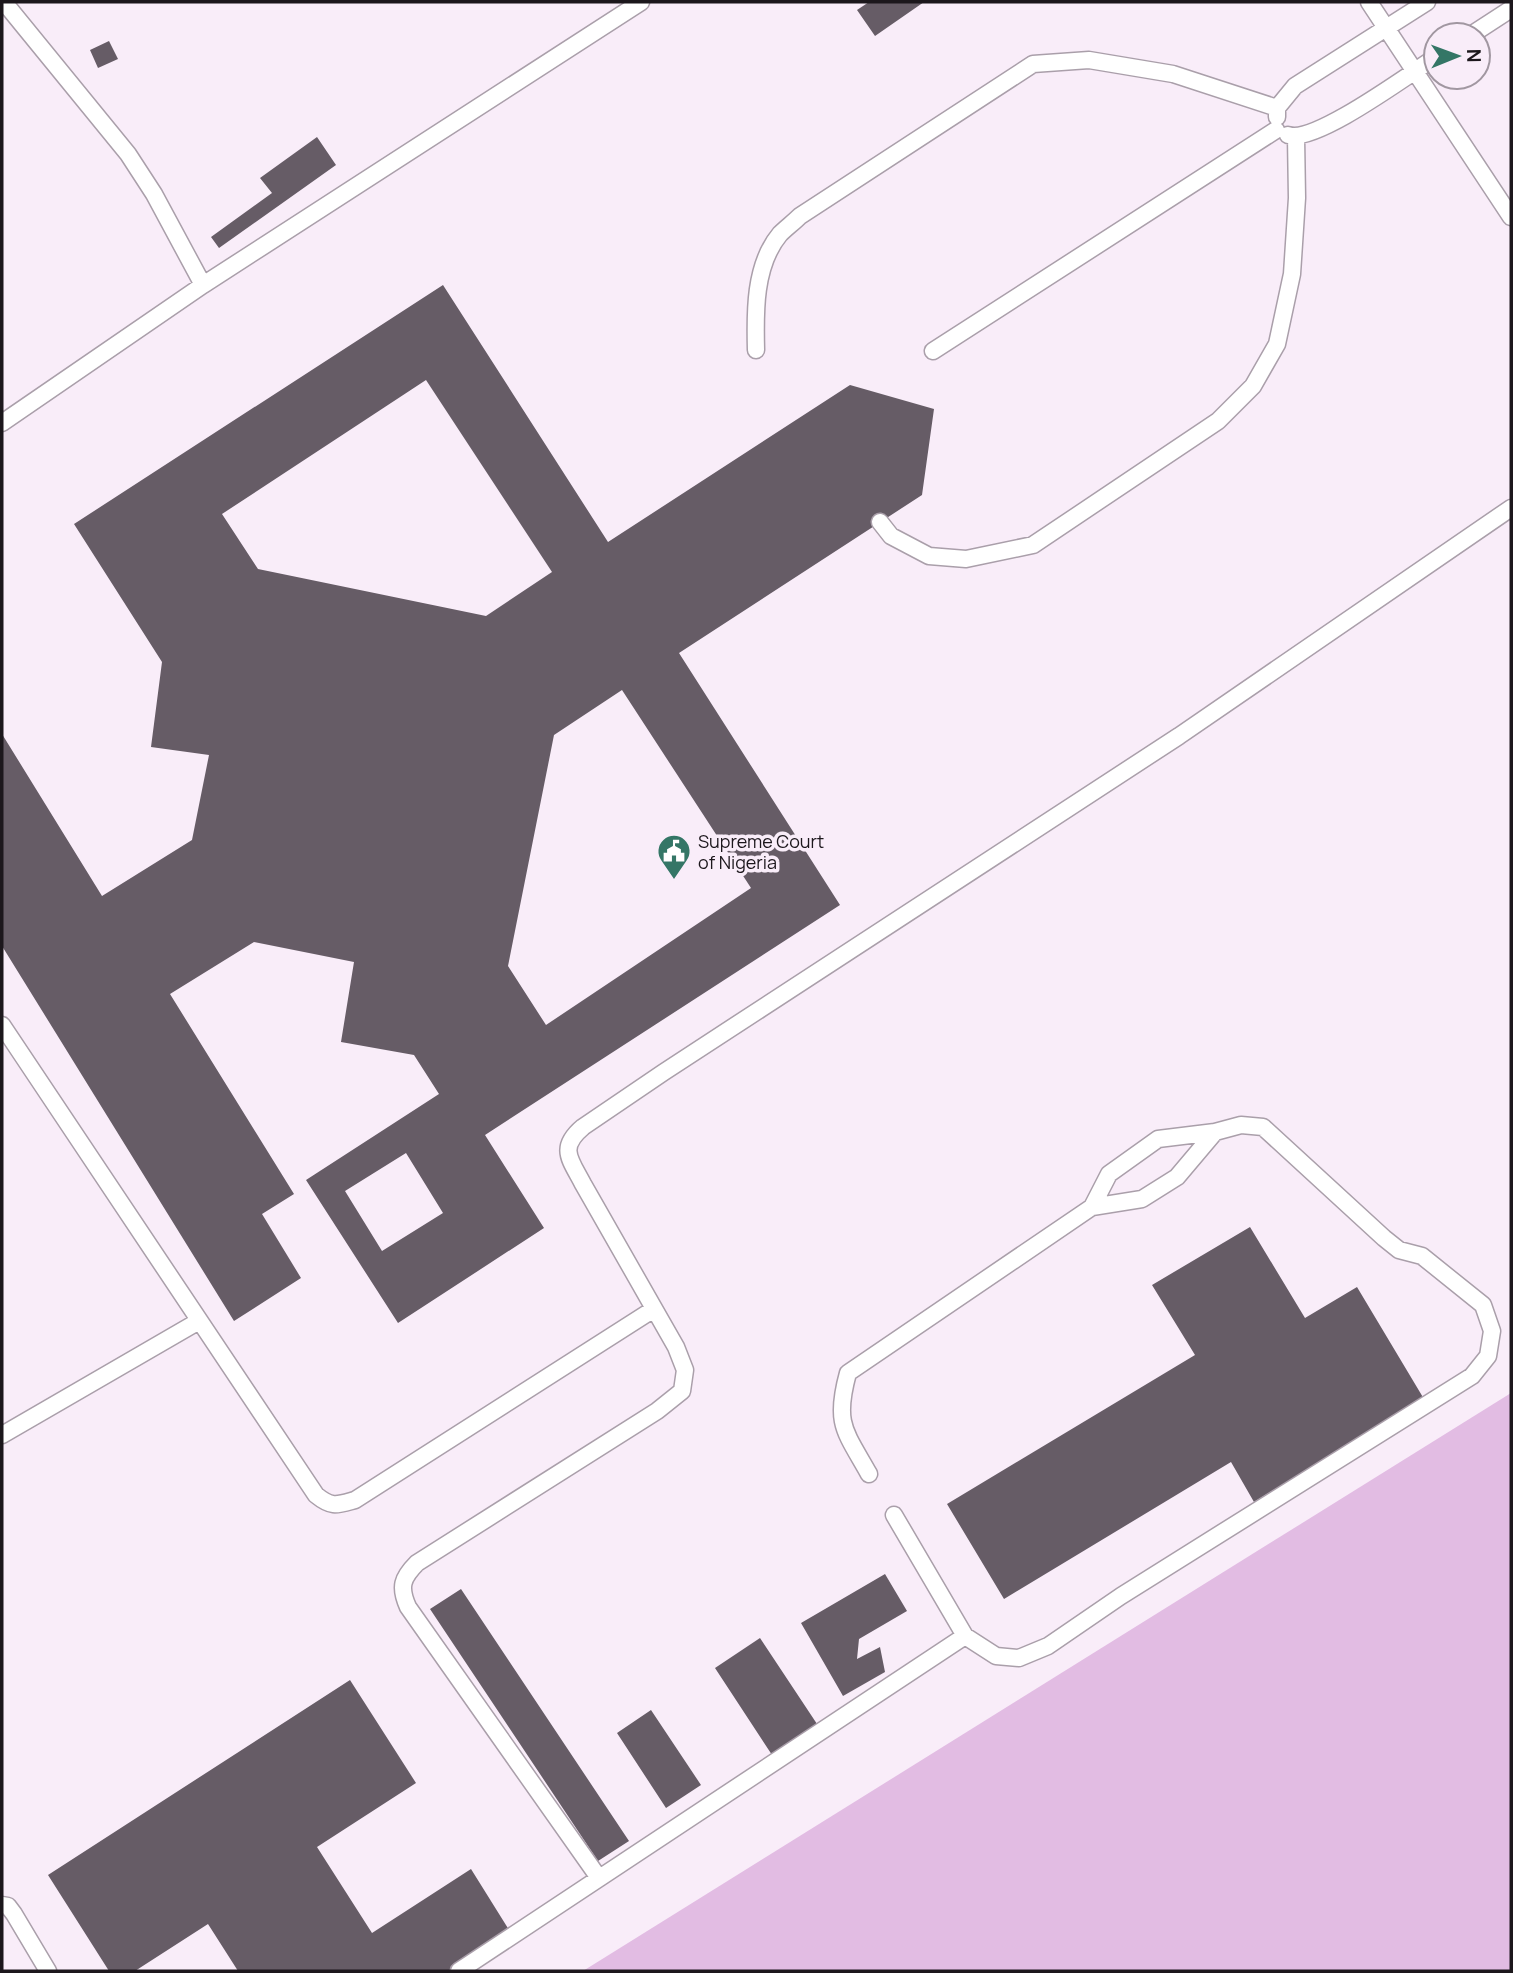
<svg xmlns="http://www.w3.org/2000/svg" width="1513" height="1973" font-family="Manrope,sans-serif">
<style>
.green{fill:#e2bce3}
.building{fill:#665c66;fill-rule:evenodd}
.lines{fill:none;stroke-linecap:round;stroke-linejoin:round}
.lane-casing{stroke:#aa9faa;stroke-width:19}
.lane{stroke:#fff;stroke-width:16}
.labels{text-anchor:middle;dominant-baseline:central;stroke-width:7;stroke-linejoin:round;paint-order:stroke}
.poi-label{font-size:18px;fill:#1c171c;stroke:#f9edf9;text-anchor:start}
</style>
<rect width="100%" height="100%" fill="#f9edf9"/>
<path class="green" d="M1511,1393V1971H583Z"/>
<path class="building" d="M869,2H924L875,36L857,10Z
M109,41L118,59L98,68L90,50Z
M317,137L336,165L219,248L211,237L272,193L260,178Z
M443,285L608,542L850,385L934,409L922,495L679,653L840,905L485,1135L544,1228L398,1323L306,1180L439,1094L414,1055L341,1042L354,962L254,942L170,994L294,1194L262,1214L301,1278L234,1321L2,946V734L102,896L192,840L209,755L151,747L162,662L74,524ZM426,380L552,572L486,616L258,569L222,514ZM622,690L751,888L546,1025L508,966L554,735ZM406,1153L443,1213L382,1251L345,1191Z
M1250,1227L1305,1318L1357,1287L1424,1399L1254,1502L1231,1462L1004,1599L947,1504L1195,1355L1152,1285Z
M885,1574L907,1611L859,1639L857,1659L880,1647L885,1672L843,1696L801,1623Z
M461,1589L629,1841L598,1861L430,1609Z
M760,1638L821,1730L776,1761L715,1668Z
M350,1680L416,1783L317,1847L372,1933L471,1869L511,1933L452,1971H238L208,1924L135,1971H109L48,1875Z
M651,1710L701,1785L666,1808L617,1733Z"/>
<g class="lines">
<defs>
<path id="lane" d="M4,2L128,154L154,194L203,285
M1369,2L1511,217
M1471,35L1511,9
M1277,117V108L1295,86L1427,2
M1288,135C1315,144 1409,74 1436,57
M756,350C755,313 754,265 780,234C786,228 794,222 800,216L1033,64L1089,60L1173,74L1277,108
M933,351L1276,130
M2,423L203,285L641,2
M880,522L891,536L929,556L966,559L1033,545L1218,421L1253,386L1277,344L1292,274L1297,198L1296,137
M2,1025L316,1495C332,1508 337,1505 355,1500L654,1309
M2,1435L199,1321
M869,1474C845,1431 834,1424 848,1373L1092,1207L1142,1199L1177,1177L1215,1132
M894,1515L965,1636L996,1656L1019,1658L1048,1646L1121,1596L1472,1376L1488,1356L1492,1331L1483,1305L1422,1256L1399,1250L1384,1238L1263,1127L1241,1125L1215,1132L1158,1139L1109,1174L1092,1207
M599,1878L408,1607C399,1587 402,1578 417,1563L657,1411L682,1391L685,1370L676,1347L583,1184C570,1159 558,1148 583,1127L664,1072L1179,736L1511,508
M2,1905L8,1906L14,1914L48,1971
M459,1971L965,1636"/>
</defs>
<use href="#lane" class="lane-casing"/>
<use href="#lane" class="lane"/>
</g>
<defs>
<symbol id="civic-pin" viewBox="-11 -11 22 30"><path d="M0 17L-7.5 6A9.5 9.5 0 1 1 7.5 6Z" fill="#347666" stroke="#f9edf9"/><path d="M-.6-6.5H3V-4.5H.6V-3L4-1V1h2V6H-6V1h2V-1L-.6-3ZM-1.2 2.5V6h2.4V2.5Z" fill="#fff"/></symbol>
</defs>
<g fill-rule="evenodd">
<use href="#civic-pin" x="655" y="832" width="38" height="52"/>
</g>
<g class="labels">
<g class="poi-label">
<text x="698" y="841">Supreme Court<tspan x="698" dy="21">of Nigeria</tspan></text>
</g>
</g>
<rect width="1513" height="1973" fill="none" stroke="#1c171c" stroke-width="7"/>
<g transform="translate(1457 56) rotate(89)"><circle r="33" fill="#f9edf9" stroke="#a197a1" stroke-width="2"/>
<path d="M0-5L12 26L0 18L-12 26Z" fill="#347666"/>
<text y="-10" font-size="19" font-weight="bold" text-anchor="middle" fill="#1c171c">N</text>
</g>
</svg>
